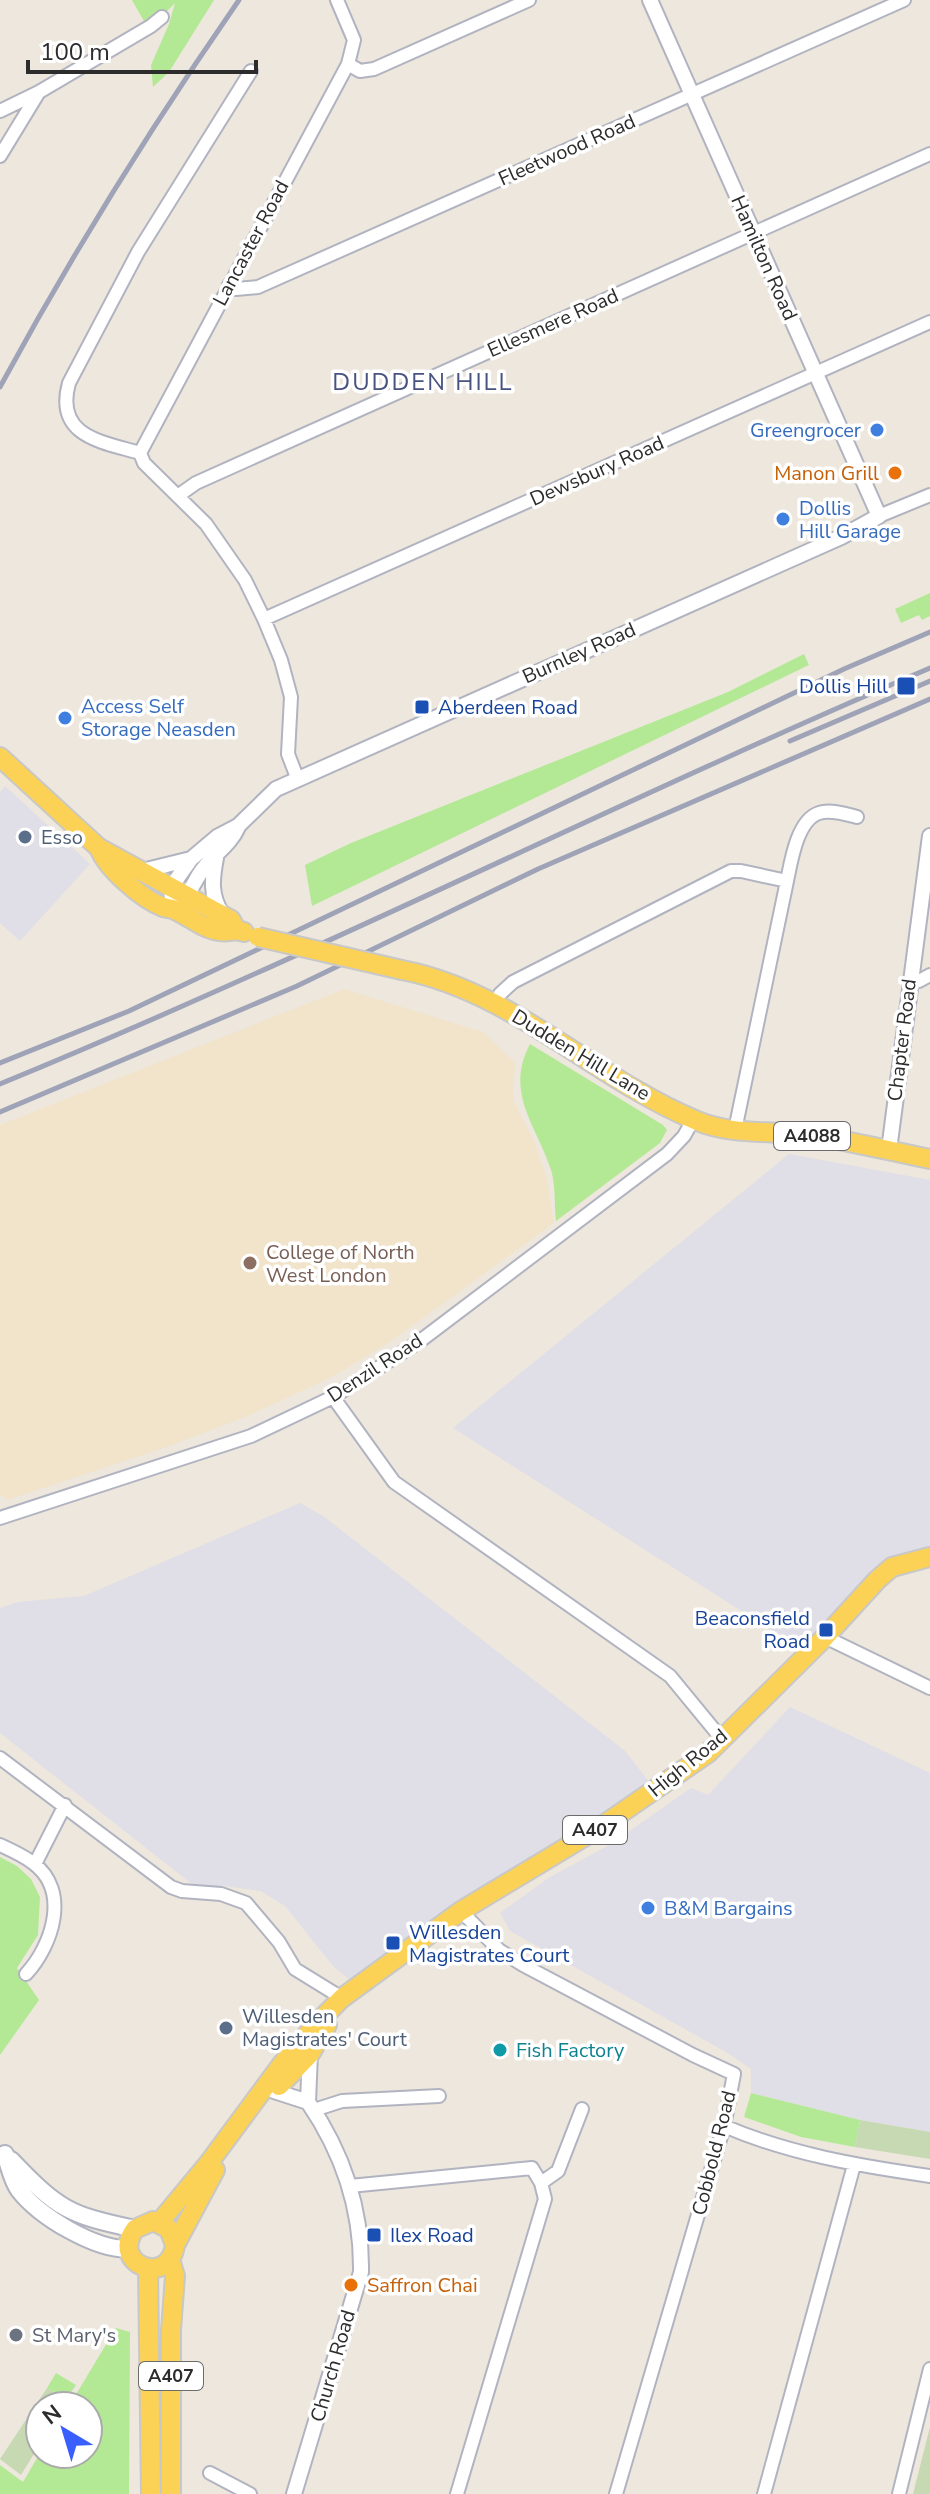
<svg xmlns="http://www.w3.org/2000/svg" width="930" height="2494" font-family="'Nunito Sans',sans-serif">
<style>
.industrial{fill:#e0dee6}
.education{fill:#f1e4cb}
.green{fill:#b3e995}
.cemetery{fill:#c6d9b3}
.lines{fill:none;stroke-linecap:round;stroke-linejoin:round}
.minor-casing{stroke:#b1b4c0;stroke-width:16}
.tertiary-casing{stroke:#b1b4c0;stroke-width:18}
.secondary-casing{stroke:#b1b4c0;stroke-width:20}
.primary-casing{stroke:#c8c8c8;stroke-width:22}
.minor{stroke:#fff;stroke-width:12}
.tertiary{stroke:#fff;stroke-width:14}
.secondary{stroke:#fff;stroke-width:16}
.primary{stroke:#fbd255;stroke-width:18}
.rail{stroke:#9fa3b7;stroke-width:5}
.primary-bridge-casing{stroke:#c8c8c8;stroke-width:22;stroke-linecap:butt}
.primary-bridge{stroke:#fbd255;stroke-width:18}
.shop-dot{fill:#3f7fe0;stroke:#fff;stroke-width:3}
.food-dot{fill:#e8710a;stroke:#fff;stroke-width:3}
.transit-dot{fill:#1a4fb4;stroke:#fff;stroke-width:3}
.service-dot{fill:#5c6f8a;stroke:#fff;stroke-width:3}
.education-dot{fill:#8d6e63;stroke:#fff;stroke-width:3}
.culture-dot{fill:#0f9aa8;stroke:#fff;stroke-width:3}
.worship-dot{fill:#6b7280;stroke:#fff;stroke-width:3}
.labels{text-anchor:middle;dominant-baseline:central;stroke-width:7;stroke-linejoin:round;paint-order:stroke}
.shield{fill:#fff;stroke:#6b6b6b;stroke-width:2}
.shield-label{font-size:18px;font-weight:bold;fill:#2c2c2c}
.street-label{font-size:20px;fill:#2c2c2c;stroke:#fff}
.shop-label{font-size:20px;fill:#366cbe;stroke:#fff;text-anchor:start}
.food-label{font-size:20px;fill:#c56008;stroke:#fff;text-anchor:end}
.transit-label{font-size:20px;fill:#164399;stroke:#fff;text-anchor:start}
.service-label{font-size:20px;fill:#4e5e75;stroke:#fff;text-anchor:start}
.education-label{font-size:20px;fill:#785e54;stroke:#fff;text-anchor:start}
.culture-label{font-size:20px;fill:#0d838f;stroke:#fff;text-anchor:start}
.worship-label{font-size:20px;fill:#5b616d;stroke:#fff;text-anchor:start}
.quarter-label{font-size:24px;letter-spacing:2px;fill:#485380;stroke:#fff}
</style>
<rect width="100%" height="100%" fill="#eee7dd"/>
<path class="industrial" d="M5,786L90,864L20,941L0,923V792Z
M789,1154L930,1180V1548L887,1561L841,1604L803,1650L453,1428Z
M300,1503L323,1516L625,1751L650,1783L459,1902L394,1948L352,1982L333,1966L285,1906L261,1891L223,1886L197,1888L0,1733V1608L18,1602L84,1596Z
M790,1707L930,1773V2132L860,2120L751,2093V2069L726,2052L510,1931L500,1913L550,1877L611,1844L691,1788L708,1795Z"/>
<path class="education" d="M344,989L483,1032L515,1063L513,1100L535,1143L547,1179L554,1223L390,1342L332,1377L248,1416L172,1445L7,1500L0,1494V1125Z"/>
<path class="green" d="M132,0H214L169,72L153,87L151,65L169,24L175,3L160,18L145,23Z
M930,593V616L922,620L919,615L901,623L895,609Z
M804,654L809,665L312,906L305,865L351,843L728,692Z
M530,1044L663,1125L667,1130L660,1143L556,1221C554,1205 556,1186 551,1170C537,1126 504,1093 530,1044Z
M0,1857L17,1866L31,1879L40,1897L38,1935L17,1968L39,2000L0,2055Z
M751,2093L860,2120L855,2147L801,2137L744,2117Z
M116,2328L130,2332L129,2494H0V2465L23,2482L40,2453L88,2454V2406H69Z
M56,2373L76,2385L66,2400L47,2388Z"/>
<path class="cemetery" d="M860,2120L930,2132V2159L855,2147Z
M47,2388L66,2400L63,2406H40V2444L21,2475L0,2459Z
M930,2427V2494H913Z"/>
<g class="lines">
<defs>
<path id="minor" d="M348,64L360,71L374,69L529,0
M0,111L39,92L151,26L162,17
M0,156L39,92
M229,285L236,289L258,287L904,0
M140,453C103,442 54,437 69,383L138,252L251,71
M179,495L196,483L930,154
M879,516L930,495
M264,619L930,322
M298,780L288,754L291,697L281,660L264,619L245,580L206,524L144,463L140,453L348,64L354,40L337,0
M787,881C791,862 797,820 819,813C830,809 846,814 857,817
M910,979L919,981L930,975
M494,1004L500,994L513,982L731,871H741L787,881L735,1130
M333,1397L394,1482L670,1676L721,1738
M0,1518L251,1436L333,1397L420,1341L667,1154L684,1136L693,1120
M825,1637L930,1688
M0,1758L171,1887L182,1891L221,1894L246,1903L279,1942L295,1969L342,1998
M0,1845C11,1850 24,1856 33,1863C71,1891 52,1946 26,1974
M35,1864L65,1805
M461,1911L499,1950L523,1965L693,2055L734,2074L724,2126L616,2494
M314,2110L342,2101L439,2096
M724,2126C789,2154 860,2166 930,2176
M541,2183L558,2171L582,2109
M350,2186L532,2168L541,2183L545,2199L457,2494
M210,2473L250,2494
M764,2494L854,2165
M899,2494L930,2369"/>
<path id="tertiary" d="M216,858C212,879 210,895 222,914
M142,871L191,859
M181,901C192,892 195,878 204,868C215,853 230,845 238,827
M173,909L171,887L191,859L217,837L238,826L276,789L841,537L879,516L650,0
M889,1150L930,836
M274,2091L308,2102
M308,2102L310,2054
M294,2494L361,2272C362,2210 343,2153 308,2102"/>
<path id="secondary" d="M5,2154C9,2165 12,2181 19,2190C40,2217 94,2249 128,2249
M11,2160C58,2209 68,2215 135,2229"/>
<path id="primary" d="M0,757L99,848L231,920L236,929
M100,850C108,869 142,899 163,907C167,908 171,908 175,910C190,917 203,929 220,931C229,933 235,928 244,932
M402,970C512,991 594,1078 695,1120C731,1136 772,1130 810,1135C850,1141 890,1151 930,1159
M279,2086L310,2054L327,2025
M159,2223L208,2164L282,2064L316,2024L342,1998L461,1911L602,1826L708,1753L825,1637L877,1580L892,1567L930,1557
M175,2245L169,2229L153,2221L135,2229C109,2264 169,2288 175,2245L215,2170
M170,2259L175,2276L171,2330V2494
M148,2268L151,2494"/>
</defs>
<use href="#minor" class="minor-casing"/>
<use href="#tertiary" class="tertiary-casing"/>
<use href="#secondary" class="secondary-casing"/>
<use href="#primary" class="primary-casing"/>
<use href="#minor" class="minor"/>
<use href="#tertiary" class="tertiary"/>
<use href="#secondary" class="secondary"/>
<use href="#primary" class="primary"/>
<path class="rail" d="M0,387C72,254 153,124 239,0
M790,741L930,681
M0,1063L129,1011L844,669L930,632
M0,1084C314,955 618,801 930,668
M0,1112L297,986L538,869L930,699"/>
<defs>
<path id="primary-bridge" d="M258,937L402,970"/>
</defs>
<use href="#primary-bridge" class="primary-bridge-casing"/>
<use href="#primary-bridge" class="primary-bridge"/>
</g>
<g class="shop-dot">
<circle cx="877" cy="430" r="8"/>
<circle cx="783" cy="519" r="8"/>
<circle cx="65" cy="718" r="8"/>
<circle cx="648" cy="1908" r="8"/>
</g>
<g class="food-dot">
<circle cx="895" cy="473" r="8"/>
<circle cx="351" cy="2285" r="8"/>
</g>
<g class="transit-dot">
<rect x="896" y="676" width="20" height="20" rx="4"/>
<rect x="414" y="699" width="16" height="16" rx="4"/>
<rect x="818" y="1622" width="16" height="16" rx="4"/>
<rect x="385" y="1935" width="16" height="16" rx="4"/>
<rect x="366" y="2227" width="16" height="16" rx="4"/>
</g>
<g class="service-dot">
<circle cx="25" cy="837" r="8"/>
<circle cx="226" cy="2028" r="8"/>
</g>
<circle class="education-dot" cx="250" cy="1263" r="8"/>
<circle class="culture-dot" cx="500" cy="2050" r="8"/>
<circle class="worship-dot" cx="16" cy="2335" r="8"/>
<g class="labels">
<g class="shield">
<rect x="774" y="1122" width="76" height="28" rx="6"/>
<rect x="563" y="1816" width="64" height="28" rx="6"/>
<rect x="139" y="2362" width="64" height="28" rx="6"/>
</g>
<g class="shield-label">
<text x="812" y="1136">A4088</text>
<text x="595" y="1830">A407</text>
<text x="171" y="2376">A407</text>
</g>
<g class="street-label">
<text transform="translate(567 150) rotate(-24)">Fleetwood Road</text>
<text transform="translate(251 243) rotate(-62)">Lancaster Road</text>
<text transform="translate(764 258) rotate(66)">Hamilton Road</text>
<text transform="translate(553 323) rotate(-24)">Ellesmere Road</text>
<text transform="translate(597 471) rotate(-24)">Dewsbury Road</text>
<text transform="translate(579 653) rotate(-24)">Burnley Road</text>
<text transform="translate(902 1040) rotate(-83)">Chapter Road</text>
<text transform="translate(581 1055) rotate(31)">Dudden Hill Lane</text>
<text transform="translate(375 1368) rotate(-33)">Denzil Road</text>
<text transform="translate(688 1763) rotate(-39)">High Road</text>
<text transform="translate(714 2153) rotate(-76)">Cobbold Road</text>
<text transform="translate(333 2366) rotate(-74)">Church Road</text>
</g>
<g class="shop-label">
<text x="861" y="430" text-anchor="end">Greengrocer</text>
<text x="799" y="508">Dollis<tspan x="799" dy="23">Hill Garage</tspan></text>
<text x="81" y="706">Access Self<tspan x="81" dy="23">Storage Neasden</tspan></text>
<text x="664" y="1908">B&amp;M Bargains</text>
</g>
<g class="food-label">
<text x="879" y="473">Manon Grill</text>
<text x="367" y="2285" text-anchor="start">Saffron Chai</text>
</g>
<g class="transit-label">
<text x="888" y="686" text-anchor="end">Dollis Hill</text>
<text x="438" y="707">Aberdeen Road</text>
<text x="810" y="1618" text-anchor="end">Beaconsfield<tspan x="810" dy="23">Road</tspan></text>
<text x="409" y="1932">Willesden<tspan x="409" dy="23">Magistrates Court</tspan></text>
<text x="390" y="2235">Ilex Road</text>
</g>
<g class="service-label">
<text x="41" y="837">Esso</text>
<text x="242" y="2016">Willesden<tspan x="242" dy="23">Magistrates' Court</tspan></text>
</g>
<g class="education-label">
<text x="266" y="1252">College of North<tspan x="266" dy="23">West London</tspan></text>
</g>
<g class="culture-label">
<text x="516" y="2050">Fish Factory</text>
</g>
<g class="worship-label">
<text x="32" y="2335">St Mary's</text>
</g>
<g class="quarter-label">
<text x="423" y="382">DUDDEN HILL</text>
</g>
</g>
<g transform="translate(64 2430) rotate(322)"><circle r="38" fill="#ffffff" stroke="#ababab" stroke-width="2"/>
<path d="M0-6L14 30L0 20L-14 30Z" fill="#3960ff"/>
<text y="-12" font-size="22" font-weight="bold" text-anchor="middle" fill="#2c2c2c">N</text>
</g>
<path d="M28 60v12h228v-12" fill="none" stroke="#2c2c2c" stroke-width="4"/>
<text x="40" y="60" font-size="24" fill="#2c2c2c" stroke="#ffffff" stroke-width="6" paint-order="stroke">100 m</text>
</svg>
